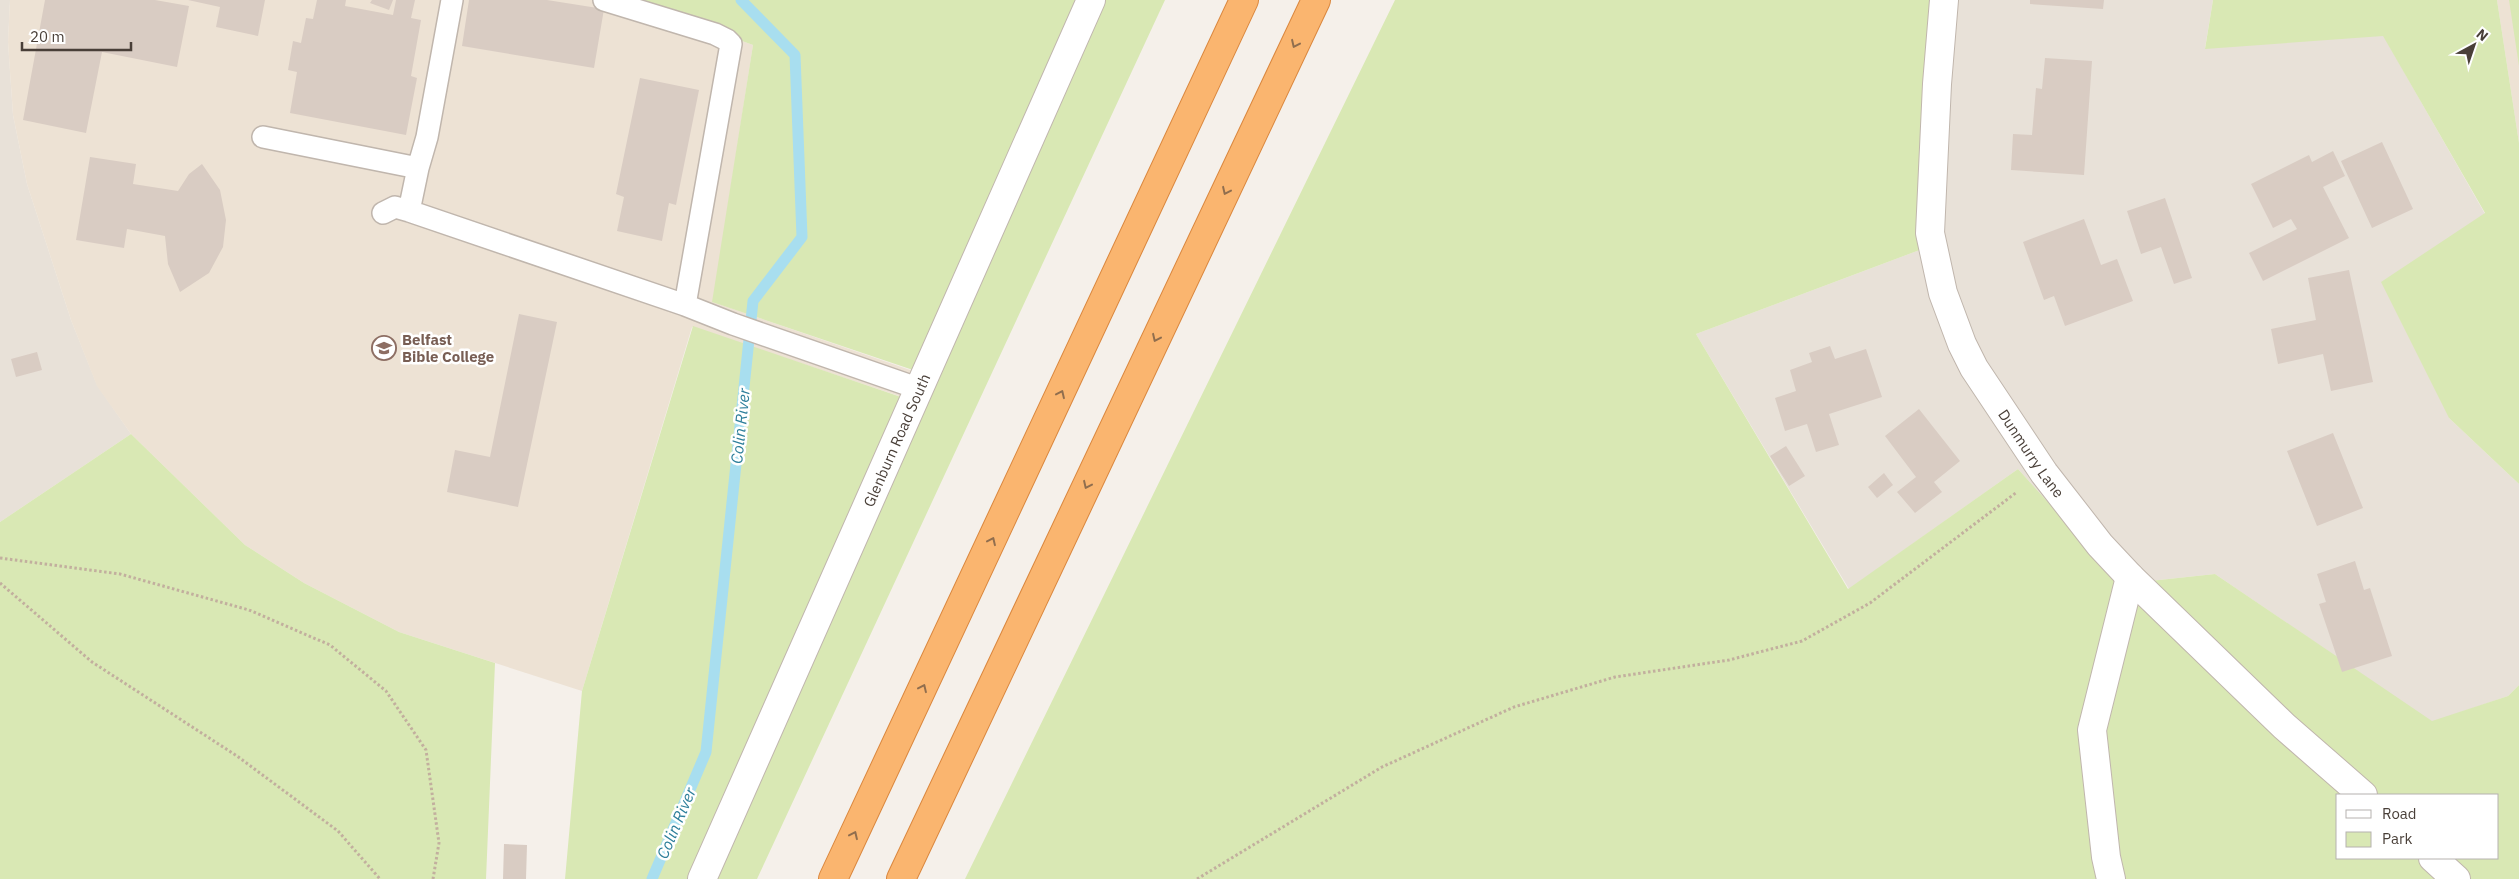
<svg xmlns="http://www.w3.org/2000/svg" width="2519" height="879" font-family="'IBM Plex Sans',sans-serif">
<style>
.residential{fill:#e8e1d8}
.education{fill:#ede2d4}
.green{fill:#d9e8b4;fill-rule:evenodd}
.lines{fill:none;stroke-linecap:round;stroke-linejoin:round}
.stream{stroke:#a8deef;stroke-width:11}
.building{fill:#d9ccc3}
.service-casing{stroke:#c0b6ad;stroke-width:24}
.minor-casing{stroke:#c0b6ad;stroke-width:30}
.tertiary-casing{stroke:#c0b6ad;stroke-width:30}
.motorway-casing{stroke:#da873e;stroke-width:30}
.path{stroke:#c2af9e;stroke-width:3;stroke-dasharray:2.5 2.5;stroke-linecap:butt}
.service{stroke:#fff;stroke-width:21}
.minor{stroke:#fff;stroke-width:28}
.tertiary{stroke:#fff;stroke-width:28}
.motorway{stroke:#fab56f;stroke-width:28}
.oneway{stroke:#906e4e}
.labels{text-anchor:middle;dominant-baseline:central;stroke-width:5;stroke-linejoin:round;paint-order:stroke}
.education-label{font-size:15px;font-weight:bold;fill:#785e54;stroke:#fff;text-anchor:start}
.street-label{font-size:15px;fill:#493f38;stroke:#fff}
.water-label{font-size:16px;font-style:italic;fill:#2e7f9b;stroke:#fff}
</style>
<rect width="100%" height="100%" fill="#f5f0ea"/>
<path class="residential" d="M0,0H10L8,42L13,115L27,184L71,320L97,385L131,434L0,522Z
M1944,0H2213L2205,48L2383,35L2485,214L2449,418L2519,484V685L2508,696L2432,722L2215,574L2122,584L2018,469L1849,589L1696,334L1933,245Z"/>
<path class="education" d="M10,0H630L753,45L713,302L913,371L902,397L692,327L582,691L399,632L304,583L245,545L131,434L97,386L71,320L27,184L13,115L8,42Z
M2497,0H2519V143Z"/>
<path class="green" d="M630,0H1165L757,879H565L582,691L693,326L901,397L913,370L712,302L753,45Z
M1395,0H1944L1933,245L1696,334L1848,589L2018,469L2122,584L2215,574L2432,721L2508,696L2519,685V879H965ZM2338,795H2498V858H2338Z
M2213,0H2497L2519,143V484L2449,418L2381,282L2485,213L2383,36L2205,49Z
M2509,0H2519V66Z
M131,434L245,545L304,583L399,632L495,663L486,879H0V522Z"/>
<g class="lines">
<path class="stream" d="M652,879L706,752L753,301L802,237L795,55L741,0"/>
</g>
<path class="building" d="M45,0H155L189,6L177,67L102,52L86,133L23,120Z
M188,0H265L258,36L216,27L220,7Z
M317,0H346L345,6L393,15L396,0H415L411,18L421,20L411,76L417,78L406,135L290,113L297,72L288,70L293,41L301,43L306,18L313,19Z
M372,0H393L389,10L370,3Z
M469,0H547L604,9L594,68L462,46Z
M2030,0H2104L2103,9L2030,4Z
M2045,58L2092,61L2084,175L2011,170L2013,134L2032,135L2036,88L2042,89Z
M640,78L699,90L676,205L669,203L662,241L617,231L624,197L616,194Z
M2382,142L2413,209L2372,228L2341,161Z
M2333,151L2345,176L2323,187L2349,238L2263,281L2249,253L2297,229L2291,219L2273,228L2251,184L2309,155L2312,162Z
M90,157L136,164L133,184L178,191L189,174L202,164L220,190L226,220L223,247L209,273L180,292L168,264L165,236L127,229L124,248L76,240Z
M2165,198L2192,278L2174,284L2161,247L2141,254L2127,211Z
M2084,219L2101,265L2117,259L2133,301L2065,326L2054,296L2044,300L2023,242Z
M2349,270L2373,382L2331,391L2323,354L2278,364L2271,329L2316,320L2308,278Z
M519,314L557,322L518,507L447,492L455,450L490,457Z
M1830,346L1835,359L1866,349L1882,397L1829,414L1839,445L1816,452L1807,424L1785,431L1775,398L1796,391L1790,370L1812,362L1809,353Z
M37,352L42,370L16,377L11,359Z
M1919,409L1960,461L1934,482L1942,492L1915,513L1897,492L1916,477L1885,436Z
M2333,433L2363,508L2317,526L2287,451Z
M1786,446L1805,476L1789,486L1770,456Z
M1884,473L1893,485L1877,498L1868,487Z
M2355,561L2364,590L2370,588L2392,656L2342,672L2319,604L2326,602L2317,574Z
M504,844L527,845L526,879H503Z"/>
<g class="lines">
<defs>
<path id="service" d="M604,0L715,34L727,40L731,44L685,305
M263,137L418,168L409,211
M418,168L427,137L452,0
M383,213L395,207L409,211L685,305L733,324L917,388"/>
<g id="minor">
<path id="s1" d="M702,879L1091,0"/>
<path d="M2111,879L2106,857L2092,730L2130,577"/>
</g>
<g id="tertiary">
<path id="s2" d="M1944,0L1937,84L1930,233L1943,293L1962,344L1974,368L2044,473L2100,545L2130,577L2284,726L2363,795"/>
<path d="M2433,858L2456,879"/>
</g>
<path id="motorway" d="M833,879L1244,0
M901,879L1316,0"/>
</defs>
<use href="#service" class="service-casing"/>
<use href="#minor" class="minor-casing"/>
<use href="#tertiary" class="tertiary-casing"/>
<use href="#motorway" class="motorway-casing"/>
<path class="path" d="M0,558L120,574L249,610L330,645L386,691L426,750L439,843L433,879
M0,583L92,662L237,756L338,831L380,879
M1197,879L1382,767L1514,707L1615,677L1729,660L1802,641L1870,603L2017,492"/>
<use href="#service" class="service"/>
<use href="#minor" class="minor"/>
<use href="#tertiary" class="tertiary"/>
<use href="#motorway" class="motorway"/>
</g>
<defs><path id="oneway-chevron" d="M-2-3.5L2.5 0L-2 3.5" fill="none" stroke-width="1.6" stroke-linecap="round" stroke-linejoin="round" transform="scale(1.25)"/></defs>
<g class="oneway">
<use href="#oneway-chevron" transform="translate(1295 44) rotate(115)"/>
<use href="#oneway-chevron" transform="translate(1226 191) rotate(115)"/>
<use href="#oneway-chevron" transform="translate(1156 338) rotate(115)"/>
<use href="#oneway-chevron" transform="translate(1061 394) rotate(-65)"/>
<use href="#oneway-chevron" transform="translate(1087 485) rotate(115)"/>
<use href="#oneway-chevron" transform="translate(992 541) rotate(-65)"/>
<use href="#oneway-chevron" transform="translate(923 688) rotate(-65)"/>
<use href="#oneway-chevron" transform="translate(854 835) rotate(-65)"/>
</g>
<defs>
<symbol id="university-ring" viewBox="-11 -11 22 22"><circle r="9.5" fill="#fff" stroke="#8d6e63" stroke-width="1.5"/><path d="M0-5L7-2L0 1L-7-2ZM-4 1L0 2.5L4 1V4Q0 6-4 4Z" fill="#8d6e63"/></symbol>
</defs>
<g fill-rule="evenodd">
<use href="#university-ring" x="370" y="334" width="28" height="28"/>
</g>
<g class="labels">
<g class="education-label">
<text x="402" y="339">Belfast<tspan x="402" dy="17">Bible College</tspan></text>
</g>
<g class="street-label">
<text stroke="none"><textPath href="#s1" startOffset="480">Glenburn Road South</textPath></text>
<text stroke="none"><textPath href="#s2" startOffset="479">Dunmurry Lane</textPath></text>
</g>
<g class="water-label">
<text transform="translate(740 426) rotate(-84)">Colin River</text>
<text transform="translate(676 823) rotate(-67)">Colin River</text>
</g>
</g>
<rect x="2336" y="794" width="162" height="65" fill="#ffffff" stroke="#b6b2af"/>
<rect x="2346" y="810" width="25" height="8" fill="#ffffff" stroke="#b6b2af"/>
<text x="2382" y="819" font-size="15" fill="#493f38">Road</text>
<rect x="2346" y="832" width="25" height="15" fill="#d9e8b4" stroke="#b6b2af"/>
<text x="2382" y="844" font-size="15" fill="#493f38">Park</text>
<g transform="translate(2474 45) rotate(40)" stroke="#ffffff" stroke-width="4" paint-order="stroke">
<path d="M0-4L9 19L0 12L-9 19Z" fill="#493f38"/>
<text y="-8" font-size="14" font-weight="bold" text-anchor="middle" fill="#493f38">N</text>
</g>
<path d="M22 42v8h109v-8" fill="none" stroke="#493f38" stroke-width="2.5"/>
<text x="30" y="42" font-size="15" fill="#493f38" stroke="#ffffff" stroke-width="4" paint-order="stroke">20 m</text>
</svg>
